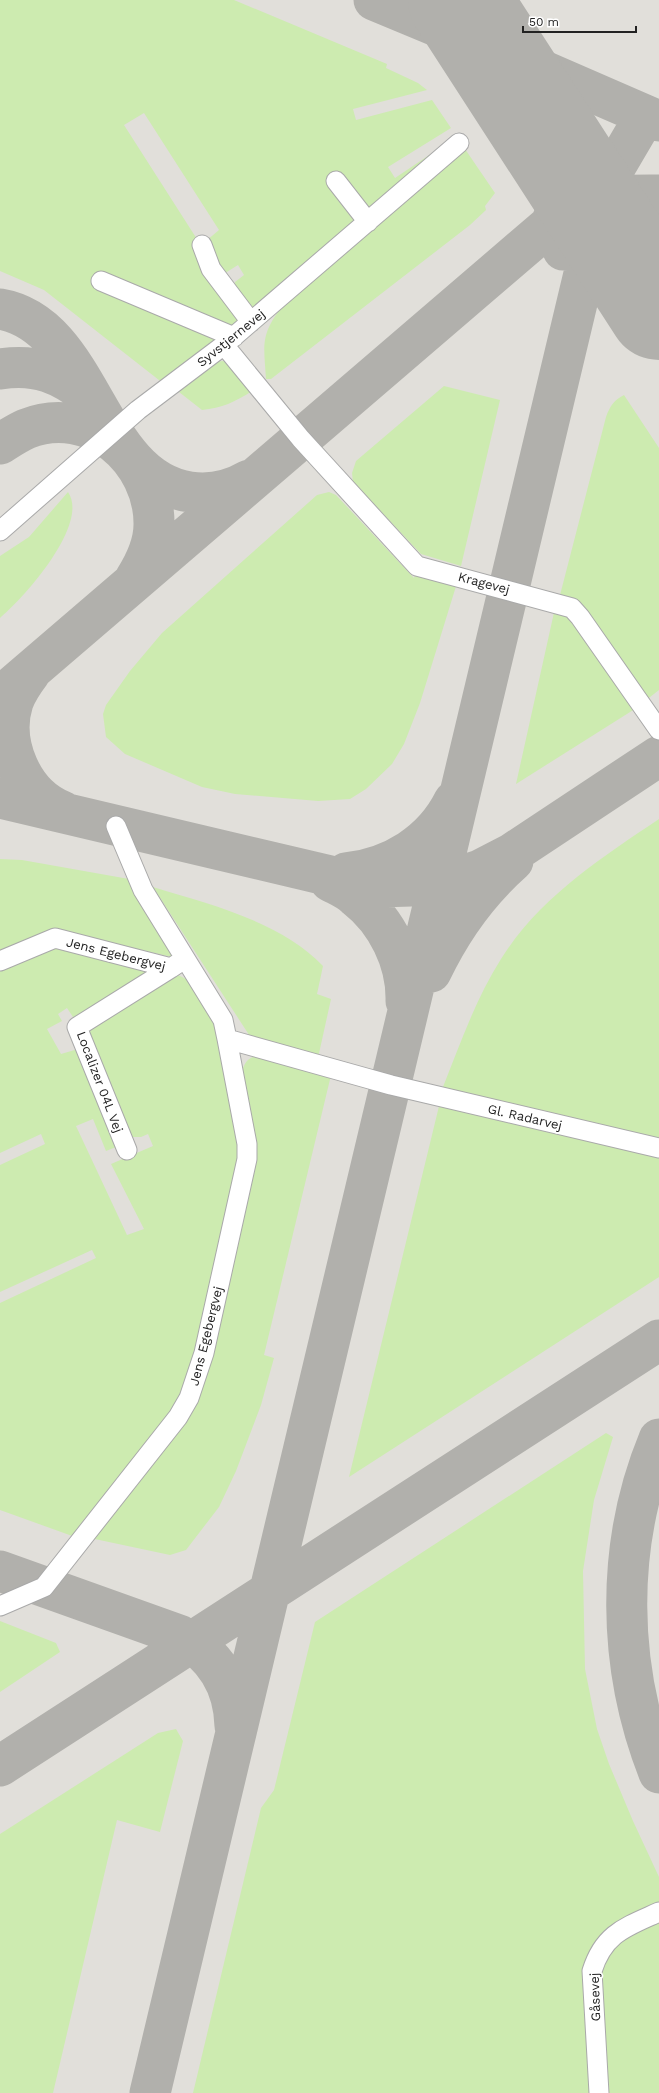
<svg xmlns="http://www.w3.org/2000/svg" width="659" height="2093" font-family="'Work Sans',sans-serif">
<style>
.airport{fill:#e1dfda}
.grass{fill:#cdebb0}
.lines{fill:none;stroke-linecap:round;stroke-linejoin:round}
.taxiway{stroke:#b1b0ac;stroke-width:41}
.runway{stroke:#b1b0ac;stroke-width:102}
.minor-casing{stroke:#a9a9a9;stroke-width:21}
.minor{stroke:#fff;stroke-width:19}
.labels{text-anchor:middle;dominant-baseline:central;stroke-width:3.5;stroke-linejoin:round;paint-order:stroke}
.street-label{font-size:13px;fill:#222;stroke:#fff}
</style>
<rect width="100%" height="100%" fill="#f2efe9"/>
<path class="airport" d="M0,0H659V2093H0Z"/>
<path class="grass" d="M0,0H234L387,64L386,68L418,83L427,90L353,109L356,120L432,100L451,128L388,167L395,178L456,137L370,212L354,215L353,227L260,308L246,306L233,289L235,282L244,275L238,265L222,275L206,241L219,230L144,113L124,125L195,236L205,265L239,322L224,339L164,384L44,290L0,271Z
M465,149L495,193L485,206L486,210L470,225L271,379H266C264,347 260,335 281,308Z
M223,361L234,366L252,391C235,402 222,408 202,410L179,392L214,362Z
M444,386L500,400L461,566L421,554L353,482L352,473L356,461Z
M624,395L659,448V690L645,701L559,599L606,417C610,406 614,400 624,395Z
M68,492C90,524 24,598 0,618V556L29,537Z
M329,492L336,495L414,578L416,572L457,583L420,703L404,744L392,764L366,789L350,799L318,801L235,794L202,787L125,754L106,737L103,714L106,705L130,671L162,633L317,495Z
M555,608L567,612L638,707L516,784Z
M659,819V1144L441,1092C459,1047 475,1000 501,959C539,898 601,858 659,819Z
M0,859L22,860L129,879L174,950L172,957L59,931L44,932L0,954Z
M153,887C209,904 282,922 323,966L317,994L331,999L318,1058L253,1041Z
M61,946L162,970L83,1017H73L67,1008L58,1014L62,1021L47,1029L61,1054L78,1049L116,1147L106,1151L93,1119L76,1126L127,1235L144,1229L111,1164L153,1146L148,1134L141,1137H129L86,1032L172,972L192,982L202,996L219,1034L240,1144L199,1344L182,1400L75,1537L0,1510V1303L96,1258L92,1250L0,1292V1165L45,1144L41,1134L0,1153V968Z
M265,1054L332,1071L264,1355L274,1358L261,1405L236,1471L219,1507L186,1550L170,1555L90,1538L180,1426L250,1169L241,1075C245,1059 249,1057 265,1054Z
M440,1102L659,1151V1277L349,1477Z
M606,1433L613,1437L594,1500L583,1571L585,1669L597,1729L609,1764L633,1821L659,1877V1906L595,1950L594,2093H193L261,1808L274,1790L315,1622Z
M0,1621L56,1643L60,1652L0,1692Z
M176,1729L183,1741L160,1832L117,1820L53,2093H0V1834L158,1733Z
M659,1916V2093H602L600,1961L611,1944Z"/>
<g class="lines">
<path class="taxiway" d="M374,0L516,59L659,121
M579,206C603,194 633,195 659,195
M550,225C565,196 563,181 557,151
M563,250C595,250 623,267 645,288
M0,309C93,325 96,479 190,492C211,495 230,491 249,480
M0,369C37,363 61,374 90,396
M0,444C8,439 17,433 26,429C91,403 155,460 154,525C154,545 145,563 135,579
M30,673C24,681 17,691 13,702C0,743 22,795 62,811
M0,697L550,225L572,205L607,163
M0,798L343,879L379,887L411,886L439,883L480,870L511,854L659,756
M346,873C392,868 433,843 454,801
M330,881C339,886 349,890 356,897C387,921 407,962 406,1001
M431,972C451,930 478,892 513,861
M659,1439C615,1545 617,1667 659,1773
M0,1571L179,1635C215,1654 234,1684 235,1726
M0,1766L659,1340
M150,2093L598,215L614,169L645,116"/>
<path class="runway" d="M459,0L659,309"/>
<defs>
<path id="minor" d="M336,181L368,222
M202,245L211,269L251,322
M101,281L234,337
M224,345L301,439L417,566L572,608L580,617L659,730
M0,531L138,410L224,345L459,143
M116,826L143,890L223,1020L227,1039L391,1085L659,1148
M0,961L55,938L171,968L177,964
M127,1150L77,1027L171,968
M0,1606L44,1587L178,1417L189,1398L204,1353L247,1159V1144L227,1039
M599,2093L592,1971C604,1933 626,1927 659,1912"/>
</defs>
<use href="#minor" class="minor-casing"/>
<use href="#minor" class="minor"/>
</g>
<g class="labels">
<g class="street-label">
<text transform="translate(231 338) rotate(-39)">Syvstjernevej</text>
<text transform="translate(484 583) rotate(15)">Kragevej</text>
<text transform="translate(116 954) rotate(14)">Jens Egebergvej</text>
<text transform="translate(100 1082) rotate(69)">Localizer 04L Vej</text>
<text transform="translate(525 1117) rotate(13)">Gl. Radarvej</text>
<text transform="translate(206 1336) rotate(-76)">Jens Egebergvej</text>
<text transform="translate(595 1997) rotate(-92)">Gåsevej</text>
</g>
</g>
<path d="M523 26v6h113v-6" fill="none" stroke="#222222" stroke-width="2"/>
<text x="529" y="26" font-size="12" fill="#222222" stroke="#ffffff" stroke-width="3" paint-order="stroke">50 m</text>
</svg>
